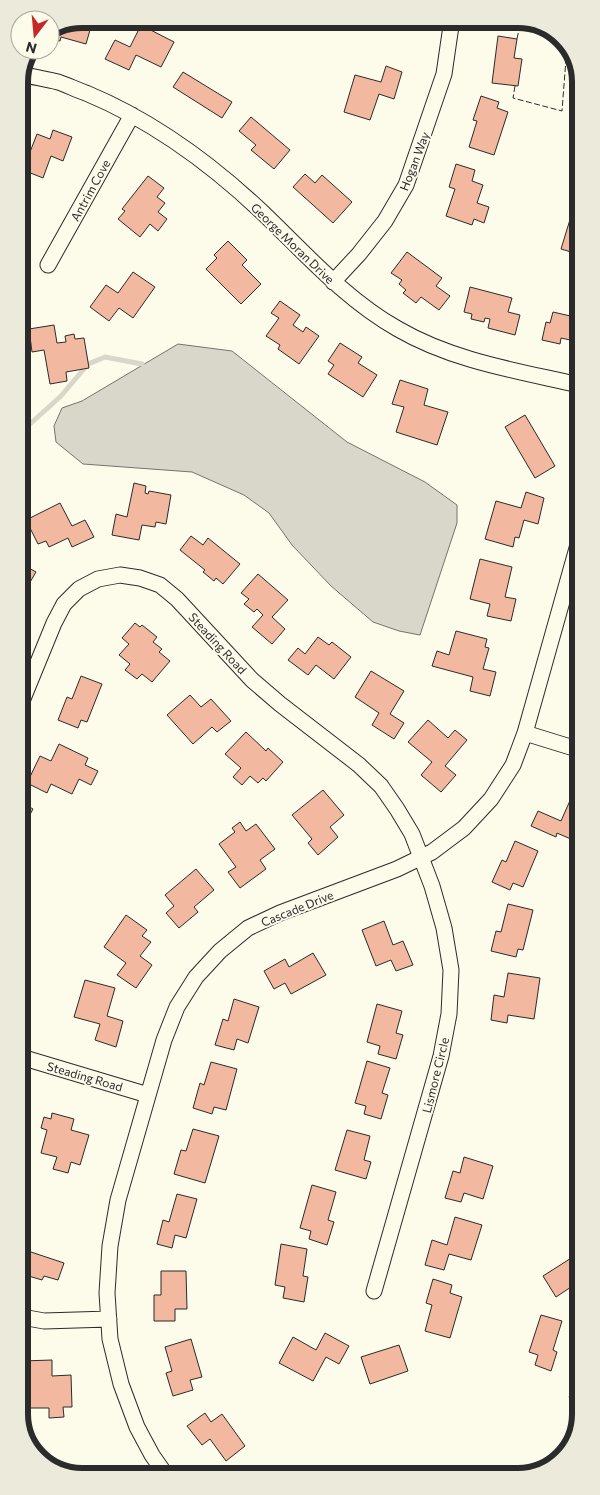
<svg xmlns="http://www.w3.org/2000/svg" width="600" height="1495" font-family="Commissioner,sans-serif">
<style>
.water{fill:#d8d7c9;stroke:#74746e}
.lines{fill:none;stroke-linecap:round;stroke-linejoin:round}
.stream{stroke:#d8d7c9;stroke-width:5}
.building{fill:#f2b8a0;stroke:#2b2b2b}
.minor-casing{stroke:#2b2b2b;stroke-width:17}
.minor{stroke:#fdfbea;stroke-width:15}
.fence{stroke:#2b2b2b;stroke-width:1;stroke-dasharray:6 2.5;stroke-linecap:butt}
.labels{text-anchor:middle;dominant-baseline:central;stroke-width:4;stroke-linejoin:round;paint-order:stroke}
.street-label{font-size:12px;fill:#2b2b2b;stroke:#fdfbea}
.rim{fill:none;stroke:#2b2b2b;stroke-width:6}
</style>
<rect width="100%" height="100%" fill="#fdfbea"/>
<path class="water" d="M178,344L232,351L347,442L425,482L457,505V523L420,635L399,631L373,622L331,586L292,545L269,513L244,495L192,472L83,464L56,442L54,426L62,408L82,401Z"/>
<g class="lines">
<path class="stream" d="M20,433L61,396L88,364L105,357L142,364"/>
</g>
<path class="building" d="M80,19L92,23L86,44L61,37L60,41L50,39V32Z
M497,19H522L525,20V22Z
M141,25L174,42L161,67L136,55L129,70L105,59L115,40L130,47Z
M498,36L517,39L514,58L522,59L518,86L492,83Z
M386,66L402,72L394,99L379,94L370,120L344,112L355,75L381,82Z
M183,72L232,102L222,118L173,87Z
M481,96L499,102L497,108L508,112L494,155L469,147L477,121L473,120Z
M251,117L290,150L274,169L251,150L256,145L239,131Z
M53,130L72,137L63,161L51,156L43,178L23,170L37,134L50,139Z
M456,164L475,170L472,181L483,185L477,203L489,207L484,223L474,219L472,225L446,216L455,189L449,187Z
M305,174L315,183L322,175L352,202L333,223L293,187Z
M148,176L164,188L157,197L165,203L158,212L167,219L158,231L150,224L140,237L118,219L125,211L122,209Z
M572,213L578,215V254L561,249Z
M228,241L247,260L242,265L261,284L241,304L206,269L217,258L214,255Z
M407,252L442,278L436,286L450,296L439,310L421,297L416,303L403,293L406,290L399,284L402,280L391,273Z
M133,272L155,287L133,318L119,308L109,321L90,307L106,285L118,293Z
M470,287L512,298L508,312L520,315L515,335L488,328L490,319L485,318L484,322L471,319L472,314L464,312Z
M280,301L300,315L293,325L303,332L306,327L319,336L299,364L278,349L280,345L266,336L279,318L271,313Z
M553,312L579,318V342L561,338L560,344L542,340L546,322L550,323Z
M54,325L57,343L66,342L65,336L74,334L75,339L84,338L89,368L66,372L67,381L50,384L44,350L32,352L29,329Z
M340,343L362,357L358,363L377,375L363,397L328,374L334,365L328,361Z
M400,380L428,389L424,405L448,412L437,445L396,432L404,407L392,404Z
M525,415L555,466L535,478L505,427Z
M134,483L146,486L145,493L148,494L149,491L171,495L166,524L156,522L155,527L142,525L139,540L112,535L116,514L127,517Z
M526,492L544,498L538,524L524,520L519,538L515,537L513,547L485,539L496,501L521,508Z
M60,503L72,526L85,520L94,537L72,547L68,538L49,547L46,541L38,544L26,520Z
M191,536L203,545L208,538L240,564L223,584L216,578L214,581L203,572L205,570L180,550Z
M480,559L512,567L505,597L516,599L511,621L487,616L490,604L470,599Z
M20,563L36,572L22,596L20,595Z
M258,574L288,600L272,617L285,629L272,644L252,627L263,615L257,609L254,612L244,604L249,599L241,593Z
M135,623L140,627L142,625L157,637L153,642L162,649L159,652L170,661L152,682L142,674L137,679L125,670L130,664L119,655L129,644L122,638Z
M456,631L487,639L485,647L489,648L483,669L496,672L490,696L470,691L473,677L432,666L437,651L449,655Z
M318,637L329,645L332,642L351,657L334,679L316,665L308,675L288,660L298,648L305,654Z
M371,671L404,691L390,714L404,723L394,739L372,725L379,713L355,697Z
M81,676L102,684L87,722L81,720L78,728L58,720L67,697L72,699Z
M190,695L201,707L211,699L231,721L217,732L212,727L193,744L167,715Z
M428,720L448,738L455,730L467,740L445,766L456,775L441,792L421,775L432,762L408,742Z
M246,732L266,751L268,748L283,762L266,781L263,778L258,783L250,776L242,785L233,777L241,768L225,754Z
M59,744L88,758L85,765L98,771L91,785L79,779L72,794L51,784L47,793L27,783L40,756L51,761Z
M323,790L344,815L330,827L338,837L318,855L308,843L312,839L292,815Z
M572,796L580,800V843L557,833L556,837L531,826L538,811L561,821Z
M21,802L33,809L21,831Z
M240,822L246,831L256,824L275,849L260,860L266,869L240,888L228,872L236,867L219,844L235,832L232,828Z
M515,841L538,851L523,887L513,883L510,890L492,882L502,860L506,862Z
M196,869L214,890L194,907L198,912L179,928L166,913L174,906L165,895Z
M508,904L533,910L523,950L518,949L516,957L491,951L496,931L501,932Z
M126,915L147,930L142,936L151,942L140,956L152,965L136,988L117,975L126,963L104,947Z
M384,921L393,945L403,941L413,965L396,971L391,960L376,966L362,930Z
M21,942L27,972L21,973Z
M313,953L326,975L291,994L285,983L274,989L264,971L285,959L289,967Z
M508,973L540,978L534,1019L508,1015L507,1023L491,1020L494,995L504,997Z
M85,980L115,988L107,1016L123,1021L116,1047L95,1040L100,1024L74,1017Z
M234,999L259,1007L248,1043L237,1039L234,1050L215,1045L223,1019L228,1021Z
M377,1004L402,1011L396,1033L403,1035L396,1059L378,1054L380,1046L367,1042Z
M367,1061L390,1068L382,1093L388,1095L381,1119L364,1114L366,1106L355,1103Z
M211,1062L237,1069L226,1110L214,1107L212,1114L193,1108L200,1083L204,1085Z
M21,1107L30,1110L22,1128H21Z
M52,1113L74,1119L71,1130L89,1135L80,1165L71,1162L68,1173L53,1169L57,1157L41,1153L47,1130L41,1128L44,1117L51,1119Z
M193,1129L219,1136L205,1183L174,1174L181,1150L186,1151Z
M347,1130L370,1136L364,1160L371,1162L366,1179L335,1170Z
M464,1157L493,1166L483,1199L464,1193L461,1202L445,1198L453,1171L460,1173Z
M312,1185L336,1192L328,1220L334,1222L327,1245L309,1239L311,1231L300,1228Z
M177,1194L197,1199L186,1238L175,1235L172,1248L157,1244L163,1220L169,1222Z
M455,1217L482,1225L471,1260L449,1254L444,1270L425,1265L432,1240L447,1245Z
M281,1244L307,1249L303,1276L308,1277L304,1302L283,1298L285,1287L275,1285Z
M22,1249L64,1263L58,1280L44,1276L42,1280L22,1274Z
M576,1255L581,1263V1290L577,1283L556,1297L543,1276Z
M161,1271H186L187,1309H175V1321H154V1295H161Z
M433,1279L452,1285L450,1293L462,1297L450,1338L425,1331L432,1305L426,1303Z
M541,1315L562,1321L553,1350L557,1352L551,1371L535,1365L538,1355L529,1352Z
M325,1333L349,1346L339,1364L326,1357L313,1381L279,1363L293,1337L316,1350Z
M191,1339L202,1377L190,1380L193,1390L173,1396L166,1373L172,1371L165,1347Z
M399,1345L408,1371L370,1384L361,1357Z
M52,1360V1376L71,1375L72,1407H63L64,1417L49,1418V1408H28V1383H22V1361Z
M576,1381L581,1383V1413L576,1427L570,1425L575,1414L572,1413L577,1401L569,1397Z
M205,1413L211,1422L222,1414L245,1446L226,1461L210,1439L202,1445L187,1426Z"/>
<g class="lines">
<defs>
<path id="minor" d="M21,74C33,77 46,79 58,82C67,85 77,90 86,93C151,120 210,163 261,211C305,253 345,299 398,329C453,361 518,371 579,385
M48,265L132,115
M333,282L359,254L385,221L406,185L444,74L452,19
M20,706L54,623L64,604L79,589L98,579L120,575L140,578L160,585L177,599L252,680L280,704L359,765L381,786L397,809L412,834L432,886L444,928L451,970L449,1014L441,1056L374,1291
M525,733L580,750
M21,1057L148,1095
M22,1317L44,1321L109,1319
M166,1475L152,1455L137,1427L121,1384L110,1339L107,1293L110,1246L118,1200L164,1040L177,1007L196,977L220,951L248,928L280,913L397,869L432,852L464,828L491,799L513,765L525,733L579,541"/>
</defs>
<use href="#minor" class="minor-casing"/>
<use href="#minor" class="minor"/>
<path class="fence" d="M517,39L519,29L557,32
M515,86L513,98L562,111L567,46"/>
</g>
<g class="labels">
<g class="street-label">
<text transform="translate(414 161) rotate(-69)">Hogan Way</text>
<text transform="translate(90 190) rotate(-61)">Antrim Cove</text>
<text transform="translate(293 243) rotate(44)">George Moran Drive</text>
<text transform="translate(218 643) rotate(47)">Steading Road</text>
<text transform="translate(297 908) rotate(-22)">Cascade Drive</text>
<text transform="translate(435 1075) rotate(-76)">Lismore Circle</text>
<text transform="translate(85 1076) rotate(16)">Steading Road</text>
</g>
</g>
<path d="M0 0H600V1495H0ZM82 28H518A54 54 0 0 1 572 82V1414A54 54 0 0 1 518 1468H82A54 54 0 0 1 28 1414V82A54 54 0 0 1 82 28Z" fill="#eceadb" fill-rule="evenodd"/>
<path class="rim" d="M82 28H518A54 54 0 0 1 572 82V1414A54 54 0 0 1 518 1468H82A54 54 0 0 1 28 1414V82A54 54 0 0 1 82 28Z"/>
<g transform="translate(35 35) rotate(196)"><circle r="24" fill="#fdfbea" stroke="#a9a89e"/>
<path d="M0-4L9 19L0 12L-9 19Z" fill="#c62828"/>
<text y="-8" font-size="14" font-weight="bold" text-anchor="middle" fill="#2b2b2b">N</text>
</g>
</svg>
